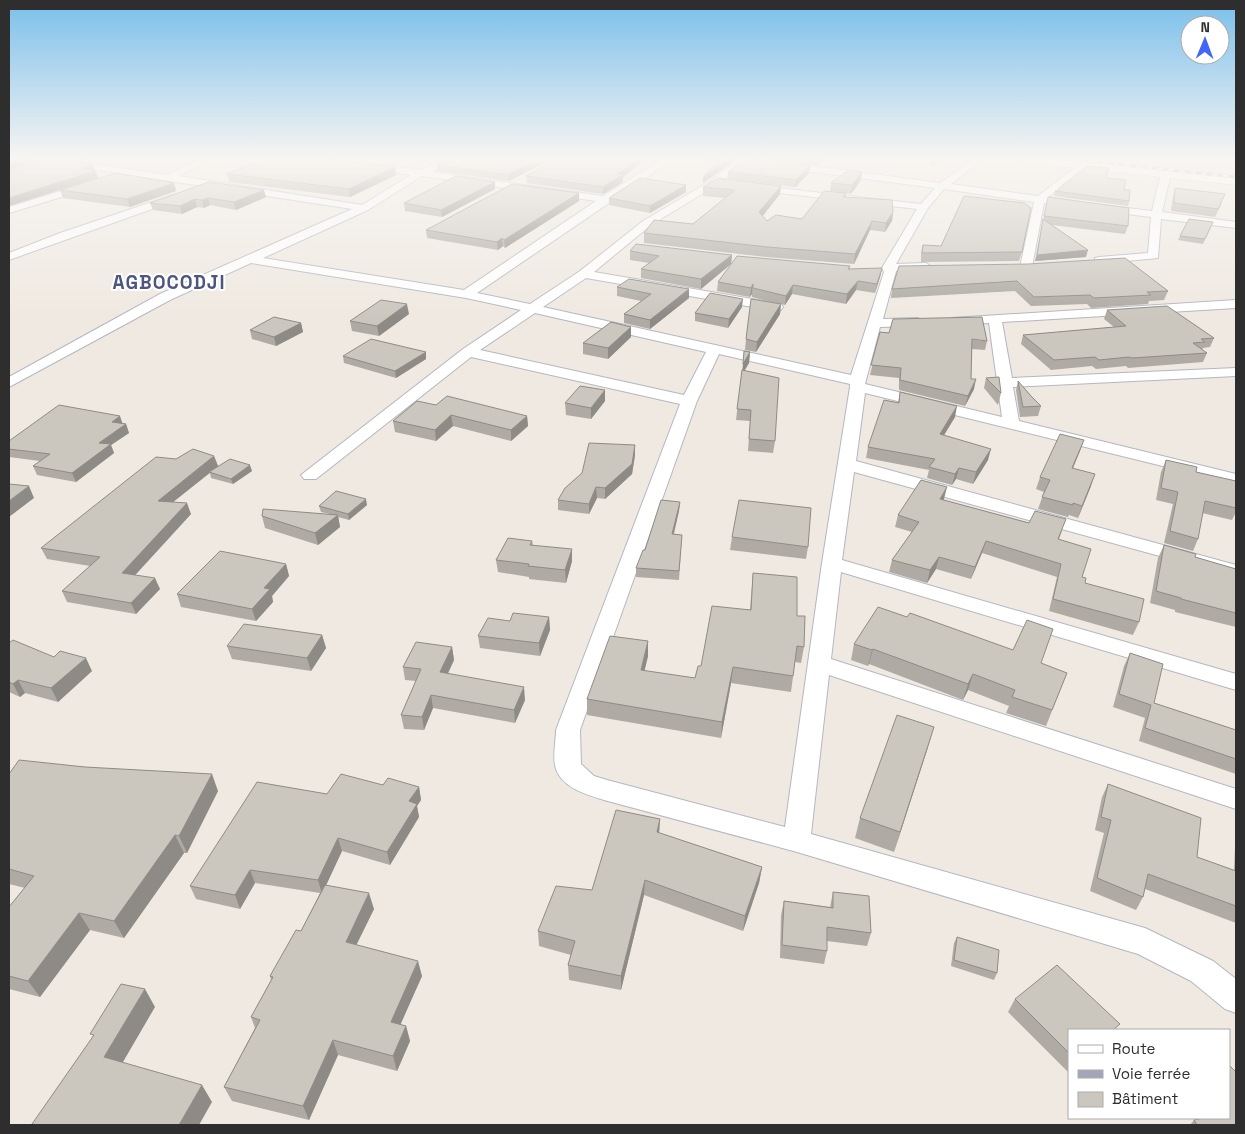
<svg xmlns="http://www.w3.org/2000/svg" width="1245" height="1134" font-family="'Space Grotesk',sans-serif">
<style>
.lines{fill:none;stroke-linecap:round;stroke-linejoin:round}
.street-casing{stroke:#b4b7c1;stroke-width:2}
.secondary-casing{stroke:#b4b7c1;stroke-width:1}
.street{fill:#fff;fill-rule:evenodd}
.secondary{fill:#fff;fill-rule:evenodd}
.rail-casing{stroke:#a3a6b8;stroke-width:3}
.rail{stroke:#fff;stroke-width:2;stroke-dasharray:5.5;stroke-linecap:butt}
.wall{fill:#afaba4}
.shaded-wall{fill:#8e8b86}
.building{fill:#cbc7bf;stroke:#8e8b86}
.labels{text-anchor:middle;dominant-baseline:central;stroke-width:4;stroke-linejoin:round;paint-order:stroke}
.far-district-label{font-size:19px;font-weight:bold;letter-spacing:1px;fill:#4d5680;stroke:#fff}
</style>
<rect width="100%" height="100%" fill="#efe9e1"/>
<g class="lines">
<defs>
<path id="street" d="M35,158H56L167,175L202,158H212L179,176L362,205L411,175L366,168V164L369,163L419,170L452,158H463L432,172L603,196L665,158H675L477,293L530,304L580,271L643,221L712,180L740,158H749L718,184L651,225L594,272L776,303L781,304L783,307L781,310L776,311L586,278L543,307L851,375L884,272L882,268L917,209L754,190L750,189V185L921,204L935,188L784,168L779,165L784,162L940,183L976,158H985L951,184L1038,196L1081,163H1087V167L1048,197L1079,202V206L1044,203L1032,267L1026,271L1020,267L1034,202L944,189L928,208L896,264L926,263L932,267L926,271H896L883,319L918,318L925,322L918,326L880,327L865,384L1002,417L989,323L957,325L950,321L952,318L1236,300V308L1002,322L1012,378L1236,368V376L1013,387L1019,421L1236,474V484L865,393L856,461L1236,565V577L854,472L842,560L1236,674V690L841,572L831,659L1236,789V809L829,675L811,834L1145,928L1213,961L1236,979V1013L1225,1009L1191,981L1138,954L797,852L604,800C588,795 562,788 556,769C552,759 556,741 556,730L680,404L471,357L316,479H304L301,475L463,349L521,310L466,298L251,263L170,300L9,387V377L160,294L352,209L40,161ZM422,176L596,201L464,290L263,258L368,210ZM535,313L706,352L684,395L480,350ZM719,354L850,384V387L822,563L785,827L607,780L594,776L581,764L580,730L697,401Z
M1098,158H1108L1102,162L1099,161Z
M1166,170L1171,173L1162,212L1236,222V228L1161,219L1158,258L1095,264V258L1099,257L1148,253L1151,217L1103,211L1098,208L1103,205L1152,211L1161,173Z
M87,183L92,186L91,188L9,213V207Z
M176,194L181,197L180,199L9,260V253L60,233Z"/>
<path id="secondary" d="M1014,158H1052L1236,177V185L1020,162Z"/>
</defs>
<use href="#street" class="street-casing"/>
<use href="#secondary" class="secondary-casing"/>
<use href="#street" class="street"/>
<use href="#secondary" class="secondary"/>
<defs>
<path id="rail" d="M1059,158L1236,177"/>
</defs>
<use href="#rail" class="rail-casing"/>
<use href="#rail" class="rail"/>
</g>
<path class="wall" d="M68,158H94L87,161Z
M553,158L509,181L438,171L437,165Z
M693,158H738L703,183L717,162Z
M752,158H826L817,166Z
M931,158H945L932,166L930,164Z
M1067,158H1090L1089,160Z
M259,165L395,167L396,175L350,197L229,182L227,174Z
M728,172L809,173L795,187L728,179Z
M862,172L861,180L851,194L830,191L831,183Z
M526,176L623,177V182L603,194L527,183Z
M1106,178L1124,190L1129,201L1128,206L1054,196L1055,191H1058Z
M209,182L266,197L236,210L210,205L204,208L197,207L182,214L153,210L150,203Z
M495,182V189L442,217L405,211L404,203Z
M174,183L176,191L130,207L63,198L60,190Z
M686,185V192L650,213L609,205V198Z
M781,186L780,194L763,216L767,221L802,219L846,193V197L893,212L892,221L885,232L870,230L854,264L766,257L644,243V233L693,224L725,198L703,196V187Z
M1175,188L1222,203L1215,217L1171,211L1173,196Z
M579,193V201L505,248L503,246L498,250L427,238L426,230Z
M1048,197L1128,226L1125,234L1052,225L1086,257L1035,261Z
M1211,227L1203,244L1178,240L1180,236Z
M923,245L1022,252L1019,261L921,262V253Z
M630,251L732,255L731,264L701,289L641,278V269L649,263L630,260Z
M850,266L849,269L882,268L880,277L875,293L856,290L846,304L792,294L785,305L781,304L780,314L756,352L745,350L746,339L774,303L752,297V294L750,297L717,291L718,282Z
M899,266L1168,291L1164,300L1149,301L1148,304L1091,308L1087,304L1031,306L1015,291L891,298L892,289Z
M617,287L689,289V298L650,329L624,323V314L641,301L617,296Z
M742,307L728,328L695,321V313Z
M1107,310L1214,338L1210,347L1203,348L1202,350L1207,353L1203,362L1128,368L1126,366L1096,369L1092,366L1051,370L1021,344L1023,335L1114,327L1104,319Z
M409,314L379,336L352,331L350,321Z
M301,323L303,332L276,346L252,339L250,330Z
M631,327V337L608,359L583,354V343Z
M880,332L987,341L985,350L972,349L971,379L974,389L965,406L899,390V378L870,375Z
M750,352L749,363L744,371L775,441L773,453L748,451L750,421L736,420L742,370Z
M343,356L426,359L396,378L344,363Z
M986,378L1001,393L998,405L984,388Z
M1018,381L1031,396L1041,406L1038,416L1020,417L1016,390Z
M900,392L955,417L944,435L988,460L973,484L956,479L952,485L927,478L929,470L866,458L868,447L898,403Z
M605,401L591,419L566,415L565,403Z
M436,405L527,416L528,426L511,441L453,426L436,441L395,432L393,421Z
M123,423L126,424L129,433L111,445L114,453L76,482L37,475L33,466L40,461L9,457V441Z
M1084,440L1073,468L1091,486L1078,518L1069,515L1068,517L1038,509L1044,492L1036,489L1040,477Z
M635,445V455L632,474L605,499L597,498L589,514L558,510V500Z
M214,456L218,466L252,471L233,484L211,478L210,473L173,502L191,514L135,575L160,589L136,614L67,602L62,591L90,566L47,559L41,548L176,459Z
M1166,460L1196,472L1236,481V512L1232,520L1202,513L1198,539L1193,551L1164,543L1173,504L1156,500L1161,472Z
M944,499V500L1029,523L1062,531L1059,539L1082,577L1085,583L1139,622L1133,635L1049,611L1057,577L982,553L971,579L936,569L927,583L889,572L892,560L912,532L895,527L898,515Z
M680,502L679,511L674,534L682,535L679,580L636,577V568L645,550Z
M367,505L349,520L338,517L340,527L318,545L265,528L262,516L330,514L321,512L319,506Z
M732,537L808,547L806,559L730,550Z
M532,541L533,545L572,561L566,583L529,579V577L498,572L496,560Z
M1164,545L1195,557L1236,569V627L1175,612V610L1150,603L1158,558Z
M286,564L289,576L272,596L273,602L256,621L181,607L177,594Z
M753,573L797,616L804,647L801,663L795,662L791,692L731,683L721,738L587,715V699L648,641V656L644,671L695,678L701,666L750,610Z
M549,617L550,630L540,656L480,648L478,636L510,621Z
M907,617L1067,673L1046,726L1006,713L1009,706L968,690L963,700L869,664L868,666L851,660L854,644Z
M322,635L326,648L311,671L232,659L227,646Z
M9,643L92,671L58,702L25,693L20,697L9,692Z
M452,647L454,660L448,674L525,700L515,723L433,708L424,730L404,729L401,715L416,681L405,680L403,667Z
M1130,653L1154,703L1236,730V774L1139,741L1145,718L1113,707L1124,666Z
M928,747L894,852L855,838L860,818Z
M9,774L218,791L187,853H184L124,938L90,930L40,997L9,989V907L25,888L9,884Z
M1108,784L1197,857L1234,870L1235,846L1236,844V923L1145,889L1143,897L1136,910L1090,891L1104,833L1095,830L1102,797Z
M383,785L419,787L421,800L417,806L419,817L390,865L342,851L326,885L374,909L356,945L422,976L400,1024L406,1026L410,1041L397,1071L338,1055L309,1120L232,1101L224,1087L255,1028L251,1017L271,980L270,976L301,931L320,893L255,883L240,909L196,899L190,886L327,794Z
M660,819L659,833L762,867L759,883L743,931L644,895L621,990L569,980L568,965L571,955L539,946L538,931L592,890Z
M833,892L871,933L867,946L827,941V951L824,964L780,958L781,915L784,901L830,907Z
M957,937L997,973L994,980L951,966L954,943Z
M1015,999L1069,1030V1073L1008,1012Z
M1229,1118L1236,1125H1190L1194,1120Z"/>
<path class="shaded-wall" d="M23,158H36L37,161L9,170V162Z
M86,158H94L87,161Z
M541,158H553L509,181L508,175Z
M640,158H648L623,177V182L603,194V187L618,174Z
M730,158H738L703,183V177Z
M820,158H826L817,166L818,160Z
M934,158H945L932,166Z
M93,164L98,178L9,206V198Z
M810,166L809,173L795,187L796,180Z
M395,167L396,175L350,197L349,189Z
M862,172L861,180L851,194L852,185Z
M495,182V189L442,217L441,210Z
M174,183L176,191L130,207L127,199Z
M686,185V192L650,213V206Z
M781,186L780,194L758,221L759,212Z
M264,190L266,197L236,210L234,202Z
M579,193V201L505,248L504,240Z
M208,198L210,205L204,208L202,200Z
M195,199L197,207L182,214L180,206Z
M893,212L892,221L885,232L886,223Z
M872,221L870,230L854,264L855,254Z
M502,238L503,246L498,250L497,242Z
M1088,250L1086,257L1035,261L1037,255Z
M732,255L731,264L701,289V279Z
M882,268L880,277L875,293L877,284Z
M858,281L856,290L846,304L847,294Z
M753,284L752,294L750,297L751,288Z
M793,285L792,294L785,305L786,296Z
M689,289V298L650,329V320Z
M743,299L742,307L728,328L729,319Z
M407,304L409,314L379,336L377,326Z
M781,304L780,314L756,352L757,342Z
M301,323L303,332L276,346L274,337Z
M631,327V337L608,359V348Z
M426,352V359L396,378L395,371Z
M750,352L749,363L742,375L743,364Z
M976,379L974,389L965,406L968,396Z
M605,390V401L591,419V408Z
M957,406L955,417L938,445L940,434Z
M451,415L453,426L436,441L435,430Z
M120,416L123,425L112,422Z
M527,416L528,426L511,441V430Z
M126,424L129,433L111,445L114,453L76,482L72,473L99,443Z
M1084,440L1080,451L1068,480L1072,468Z
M635,445V455L632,474L605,499V488Z
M991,449L988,460L973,484L976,472Z
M214,456L218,466L162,511L158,501Z
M250,465L252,471L233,484L231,479Z
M959,468L956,479L952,485L955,474Z
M1095,474L1091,486L1078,518L1082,506Z
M29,486L34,498L9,517V501Z
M596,487L597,498L589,514V504Z
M947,487L944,499L937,510L940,499Z
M366,499L367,505L349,520L348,514Z
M680,502L679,511L671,544L672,534Z
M187,503L191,514L127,584L122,573Z
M338,515L340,527L318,545L315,533Z
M986,541L982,553L971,579L975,567Z
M572,549V561L566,583L565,570Z
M939,557L936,569L927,583L930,570Z
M286,564L289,576L272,596L273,602L256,621L252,609L264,588Z
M155,578L160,589L136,614L131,603Z
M549,617L550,630L540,656L539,643Z
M322,635L326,648L311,671L307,658Z
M648,641V656L641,686V670Z
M452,647L454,660L442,685L440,672Z
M873,649L869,664L868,666L872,650Z
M86,658L92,671L58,702L51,688Z
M733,667L731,683L721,738L722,722Z
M973,674L968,690L963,700L968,684Z
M18,680L25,693L20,697L13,684Z
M524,687L525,700L515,723L514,710Z
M431,695L433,708L424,730L422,717Z
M934,727L928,747L894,852L900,832Z
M212,774L218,791L187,853L179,836Z
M419,787L421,800L417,806L419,817L390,865L387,852L409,801Z
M660,819L659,834L657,832Z
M175,835L184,853L124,938L114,921Z
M338,838L342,851L322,894L318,880Z
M762,867L759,883L743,931L745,916Z
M250,870L255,883L240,909L235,895Z
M645,880L644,895L621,990V976Z
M369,893L374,909L350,958L346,942Z
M79,913L90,930L40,997L28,981Z
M418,961L422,976L395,1037L391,1022Z
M145,989L155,1007L116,1074L104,1057Z
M406,1026L410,1041L397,1071L393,1056Z
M333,1040L338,1055L309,1120L303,1106Z
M202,1085L212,1102L199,1125H179Z"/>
<path class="building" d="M9,158H23L9,162Z
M53,158L93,164L82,168L95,171L9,198V171Z
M279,158H320L395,167L349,189L227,174L252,164L259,165Z
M453,158H541L508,175L437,165Z
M559,158H640L618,174L623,175L603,187L526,176Z
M721,158H730L703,177Z
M746,158L810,166L796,180L728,172Z
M802,158H820L818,160Z
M1087,166L1109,168L1106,178L1126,180L1124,190H1130L1129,201L1055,191H1058L1059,188Z
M849,170L862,172L852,185L831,183Z
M116,173L174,183L127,199L60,190Z
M456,176L495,182L441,210L404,203Z
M640,178L686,185L650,206L609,198Z
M718,178L781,186L759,212L767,221L776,215L802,219L824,191L846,193L843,197L892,200L893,212L886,223L872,221L855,254L767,247L644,233L654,220L693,224L735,190L703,187Z
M209,182L264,190L234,202L208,198L202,200L195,199L180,206L150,203Z
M512,184L579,193L504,240L502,238L497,242L426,230Z
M1175,188L1225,194L1218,209L1174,203Z
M964,196L1024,203L1031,208L1022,252L922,253L923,245L941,246Z
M1048,197L1129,208L1128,226L1044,216Z
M1043,219L1088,250L1037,255Z
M1189,219L1213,222L1205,239L1180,236Z
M636,244L732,255L701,279L641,269L659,256L630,251Z
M737,256L850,266L848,269L882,268L877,284L858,281L847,294L793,285L786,296L753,288V284L751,288L718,282Z
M1125,258L1168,291L1147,292L1151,295L1094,298L1090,295L1034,297L1017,281L892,289L899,266L1028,264Z
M629,279L689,289L650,320L624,314L651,294L617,287Z
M710,293L743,299L729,319L695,313Z
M751,299L781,304L757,342L746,339Z
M381,300L407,304L377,326L350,321Z
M1167,306L1214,338L1201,339L1205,342L1193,343L1207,353L1132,358L1129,357L1099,360L1095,357L1054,360L1023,335L1126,326L1107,310Z
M274,317L301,323L274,337L250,330Z
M982,317L987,341L972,339L971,379H976L968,396L900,380L901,368L871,365L880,332L889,333L893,319Z
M611,322L631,327L608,348L583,343Z
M371,339L426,352L395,371L343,356Z
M744,351L750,352L743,364Z
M742,370L779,378L775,441L749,439L751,410L737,409Z
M999,377L1001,393L986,378Z
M1018,381L1031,396L1041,406L1023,407Z
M580,386L605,390L591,408L565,403Z
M900,392L957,406L940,434L991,449L976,472L959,468L955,474L929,467L935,459L868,447L884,400L899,403Z
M447,396L527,416L511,430L451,415L435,430L393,421L417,401L436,405Z
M59,405L120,416L112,422L126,424L99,443L111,444L72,473L33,466L50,454L9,449V441Z
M1060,434L1084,440L1072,468L1095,474L1082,506L1073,503V505L1042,497L1050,480L1040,477Z
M589,443L635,445L632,464L605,488L596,487L589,504L558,500L565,488L582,473Z
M193,449L214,456L158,501L187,503L122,573L155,578L131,603L62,591L100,557L41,548L156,457L176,459Z
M230,459L250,465L231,479L209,472Z
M1166,460L1197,467L1196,472L1236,481V508L1205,501L1198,539L1170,531L1178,492L1161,488Z
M921,480L947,487L940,499L1029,523L1035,511L1066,519L1058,539L1091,549L1082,577L1086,578L1085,583L1144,599L1139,622L1053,599L1061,564L986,541L975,567L939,557L930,570L892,560L919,522L898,515Z
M9,484L29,486L9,501Z
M336,491L366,499L348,514L319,506Z
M661,500L680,502L672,534L682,535L679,571L636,568L643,550H645Z
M739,500L811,508L808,547L732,537Z
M263,509L338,515L315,533L262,516Z
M508,538L532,541L530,545L572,549L565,570L528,566L529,564L496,560Z
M1164,545L1196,554L1195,557L1236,569V613L1181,599V598L1156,591Z
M220,551L286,564L264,588L270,589L252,609L177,594Z
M753,573L797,577V616H805L804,647L797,646L793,676L733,667L722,722L587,699L610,636L648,641L641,670L695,678L698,666H701L712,606L751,610Z
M878,607L907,617L910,613L1013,650L1027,620L1053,629L1041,663L1067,673L1052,710L1012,697L1015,690L973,674L968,684L873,649L872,650L854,644Z
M513,613L549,617L539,643L478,636L488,618L510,621Z
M244,624L322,635L307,658L227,646Z
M13,640L54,657L60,651L86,658L51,688L18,680L13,684L9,682V643Z
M416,642L452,647L440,672L524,687L514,710L431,695L422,717L401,715L421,669L403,667Z
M1130,653L1163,664L1154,703L1236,730V759L1145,728L1151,705L1119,694Z
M897,715L934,727L900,832L860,818Z
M19,760L85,767L212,774L179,836L175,835L114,921L79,913L28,981L9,976V907L34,876L9,869V774Z
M341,774L383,785L388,778L419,787L409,801L417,804L387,852L338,838L318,880L250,870L235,895L190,886L257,782L327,794Z
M1108,784L1201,818L1197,857L1236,871V906L1148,874L1143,897L1097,878L1111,820L1101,817Z
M616,810L660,819L657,832L762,867L745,916L645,880L621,976L568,965L575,941L538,931L556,886L592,890Z
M325,885L369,893L346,942L418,961L391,1022L406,1026L393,1056L333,1040L303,1106L224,1087L260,1020L251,1017L273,977L270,976L296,930L301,931Z
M833,892L869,896L871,933L827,927V951L782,945L784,901L833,908Z
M957,937L999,950L997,973L954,960Z
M1057,965L1120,1024L1113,1030H1069V1053L1015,999Z
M121,984L145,989L104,1057L202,1085L179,1125H36L32,1124L94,1035L90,1034Z
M1229,1065L1236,1072V1125H1197L1194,1120L1203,1118H1229Z"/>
<linearGradient id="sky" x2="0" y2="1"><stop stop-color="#7abfeb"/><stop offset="0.5" stop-color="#f8f5f2"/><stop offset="1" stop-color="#f8f5f2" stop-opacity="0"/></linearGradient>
<rect width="1245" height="316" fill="url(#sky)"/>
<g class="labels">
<g class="far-district-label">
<text x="169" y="282">AGBOCODJI</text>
</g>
</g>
<rect width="1245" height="1134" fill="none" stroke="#2e2e2e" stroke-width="20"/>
<rect x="1068" y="1029" width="162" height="90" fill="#ffffff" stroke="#ababab"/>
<rect x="1078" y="1045" width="25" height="8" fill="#ffffff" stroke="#ababab"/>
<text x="1112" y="1054" font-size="15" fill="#2e2e2e">Route</text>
<rect x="1078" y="1070" width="25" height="8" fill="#a3a6b8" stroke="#ababab"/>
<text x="1112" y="1079" font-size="15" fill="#2e2e2e">Voie ferrée</text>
<rect x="1078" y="1092" width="25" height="15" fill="#cbc7bf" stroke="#ababab"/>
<text x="1112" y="1104" font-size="15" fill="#2e2e2e">Bâtiment</text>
<g transform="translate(1205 40) rotate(1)"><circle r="24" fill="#ffffff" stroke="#ababab"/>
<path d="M0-4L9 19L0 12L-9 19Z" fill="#4264fb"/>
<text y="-8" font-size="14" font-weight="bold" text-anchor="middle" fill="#2e2e2e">N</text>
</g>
</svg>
